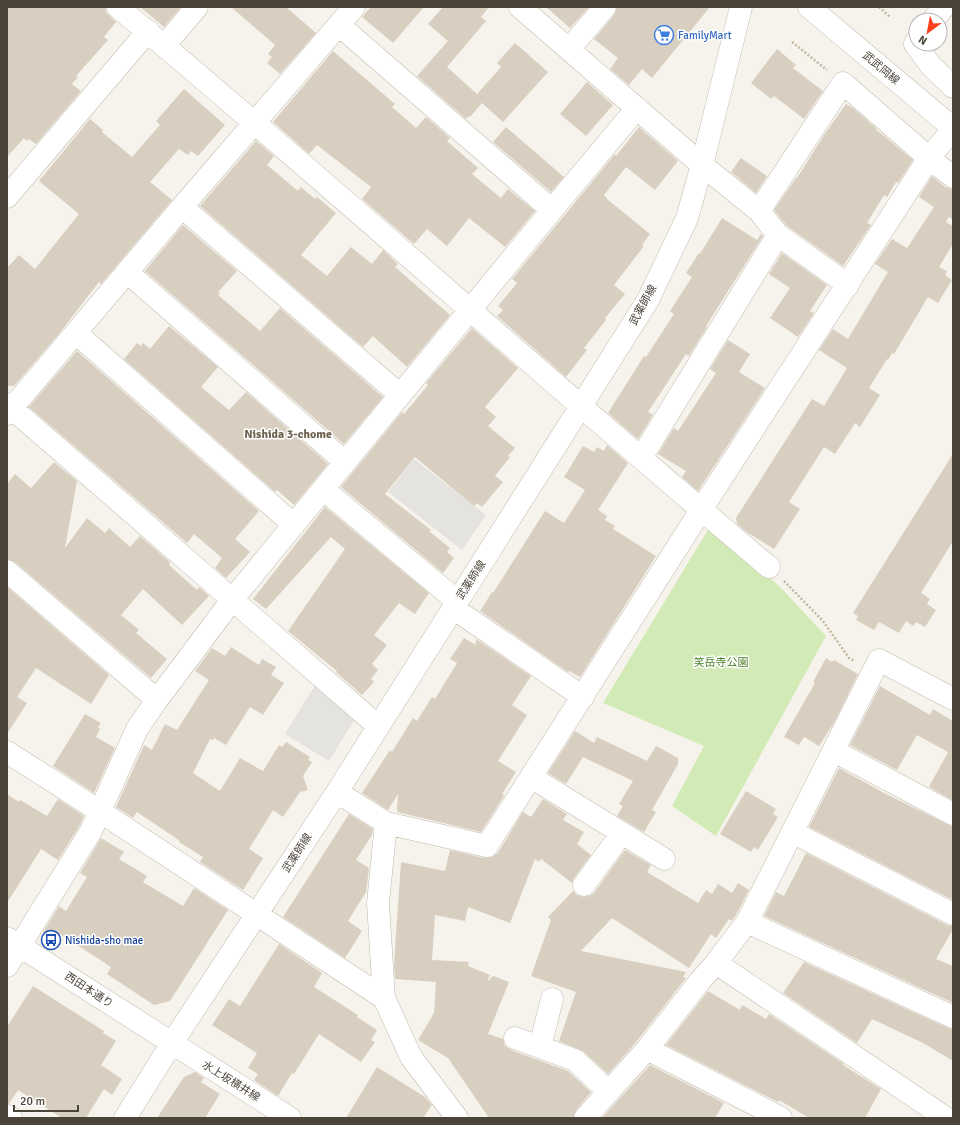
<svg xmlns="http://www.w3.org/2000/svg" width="960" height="1125" font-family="Signika,'Noto Sans JP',sans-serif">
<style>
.green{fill:#d2eab5}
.parking{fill:#e5e3e0}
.building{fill:#d8cfc1}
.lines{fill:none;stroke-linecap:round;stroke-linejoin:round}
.minor-casing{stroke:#c2bbae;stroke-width:23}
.path{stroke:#c4b79f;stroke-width:2.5;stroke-dasharray:2 2;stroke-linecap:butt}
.minor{stroke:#fff;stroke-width:22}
.labels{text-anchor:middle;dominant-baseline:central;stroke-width:3;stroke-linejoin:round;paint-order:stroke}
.shop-label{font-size:11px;fill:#366cbe;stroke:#fff;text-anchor:start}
.street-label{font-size:11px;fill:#4b4439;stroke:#fff}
.park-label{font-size:11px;fill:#4a7f2a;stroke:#fff}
.transit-label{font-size:11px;fill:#164399;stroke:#fff;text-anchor:start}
.neighbourhood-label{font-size:12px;font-weight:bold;fill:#6e6250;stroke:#fff}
</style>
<rect width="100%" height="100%" fill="#f6f3ec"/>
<path class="green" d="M711,525L780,587L826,636L716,836L672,806L704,746L603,703Z"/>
<path class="parking" d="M414,459L486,515L462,550L388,492Z
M317,682L356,717L329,761L285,734Z"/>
<path class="building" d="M7,7H106V12L116,22L104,37L108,40L76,76L78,77L72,84L81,91L36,144L29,139L27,141L24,138L7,157Z
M140,7H181L164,27Z
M231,7H286L316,33L280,74L267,63L272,57L268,54L275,45Z
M371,7H424L393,43L362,17Z
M443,7H489L481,17L486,21L447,67L477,94L501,67L497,63L515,43L548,72L503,122L482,103L470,117L469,116L466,119L417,76L448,41L428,24Z
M546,7H589L570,28Z
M617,7H710L652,78L642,69L629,85L610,69L618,58L594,39L614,15Z
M777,49L796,65L793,68L823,91L804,119L774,96L771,99L751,83Z
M333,51L395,104L392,107L416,128L426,117L450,138L447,141L478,168L472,174L501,198L508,189L535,211L505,247L469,218L447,246L427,229L414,244L362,199L371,187L317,145L309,154L273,122Z
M587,82L613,105L586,136L560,114Z
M184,89L225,125L198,156L191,151L188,155L179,149L150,182L172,200L101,284L99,282L58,335L14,386H7V268L19,255L35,269L79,214L39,181L90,119L103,130L102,132L132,157L160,125L156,121Z
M846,104L853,108L877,129L876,130L883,135L913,160L898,183L896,182L887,197L884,195L867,223L871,225L843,266L787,226L774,210L796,178H797L824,135Z
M506,127L564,177L551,192L493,142Z
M639,127L678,161L655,190L626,167L604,195L607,198V199L650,234L642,245L644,246L614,285L625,294L605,318L606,320L584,348L587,350L566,377L497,316L503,310L498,306L517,283L512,279L615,154L616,156Z
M256,141L274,156L267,165L298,191L301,187L315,199L317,197L336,213L301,255L327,276L351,247L372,264L383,250L398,264L395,267L450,315L407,367L373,336L363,347L200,206Z
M741,158L767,176L756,193L731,172Z
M932,176L945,187L953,189V220L949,217L946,222L953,226V244L939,267L947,271L945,275L952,280L938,303L928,297L894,354L892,353L888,360L887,359L869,388L880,395L860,427L855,423L835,454L824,447L789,502L800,509L774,549L748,533L737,524L736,518L812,399L824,406L847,368L819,350L833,329L848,339L888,272L875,264L892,239L907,248L934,207L919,197Z
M722,218L757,240L761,234L763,236L706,326L707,327L689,356L686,354L648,412L653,415L638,439L608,413L644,356L646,357L674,314L670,311L692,277L686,273L699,253L700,254Z
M183,225L237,271L218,292L220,293L218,295L260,331L280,308L383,397L344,444L145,271Z
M782,253L827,285L810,311L814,313L798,337L770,318L790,288L769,274Z
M169,326L218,367L201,387L229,410L246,392L328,464L294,505L277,490L275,492L124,359L137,343L141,346L143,343L150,349Z
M472,328L518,368L485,407L496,417L488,426L515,448L508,456L510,457L495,476L503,482L482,507L477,503L474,506L415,457L385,494L431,530L429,531L450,548L447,552L454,558L443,573L341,487L402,412L404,414L428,385L426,383Z
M728,340L750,354L739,372L765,388L698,491L682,477L686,471L658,454L674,428L678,431L716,373L710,369Z
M77,351L259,511L235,539L250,552L226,578L215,568L222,558L194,534L187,543L29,407Z
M607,445L628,463L598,510L607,516L605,520L615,526L613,529L656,556L580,677L569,671L568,672L480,611L492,592L493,593L545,511L564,523L585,490L564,477L583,446L594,452L597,447L604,451Z
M953,454V541L921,593L930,599L927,604L936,610L925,627L916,622L913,626L906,621L899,633L879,622L874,630L856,620L858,616L853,613Z
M54,462L77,481L65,548L87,518L105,533L109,528L130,547L140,536L170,562L169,565L197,590L199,587L209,596L182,625L143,589L121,615L139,630L136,633L167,659L151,678L15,562L7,559V484L15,474L31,488Z
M325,507L429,593L415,614L399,603L374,635L387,645L372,664L378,670L371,679L374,682L362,695L336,672L337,671L288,631L345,549L331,537L266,609L253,599Z
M7,587L109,675L91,704L36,668L17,697L27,703L7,734Z
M464,638L476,645V639L531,676L512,705L527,715L498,761L516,772L502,794L504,795L502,799L481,832L397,812L398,794L388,810L362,793L390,750L392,752L413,718L417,721L432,697L435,699L457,663L450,659Z
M231,647L259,665L262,659L276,667L271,675L284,683L263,715L250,707L226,745L214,738L213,740L210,739L193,773L220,791L240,758L263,771L279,745L282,747L286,742L310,757L308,760L312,762L303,776L308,790L300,792L283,817L273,810L249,849L263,858L243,890L200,862L203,857L179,842L180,841L137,812L133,818L116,807L144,745L152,750L165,724L177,730L209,680L195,671L212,648L225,656Z
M826,658L832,662L834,660L858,674L834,723L819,746L804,737L799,745L784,737L815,683L813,682Z
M880,686L930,715L933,709L953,721L952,800L929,787L948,752L917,735L897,770L850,745Z
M85,714L101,723L98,727L100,729L96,737L115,748L94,793L53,766Z
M575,731L594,743L597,737L647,761L656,746L678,758V764L652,810L656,812L644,832L617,816L623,806L619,804L633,781L583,757L566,784L548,773Z
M839,768L884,793L953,827V900L809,827Z
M746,791L776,809L773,814L778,817L758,850L754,847L751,852L720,834Z
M7,794L19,802L20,800L47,816L58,799L84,816L80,825L58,860L41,849L7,903Z
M543,799L567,814L563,820L584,832L577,844L591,855L574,878L572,883L541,859L539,862L535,859L510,923L468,907L465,921L435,915L432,960L469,962L468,966L490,975L487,982L493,976L509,982L488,1034L503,1039L505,1046L511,1050L568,1071L591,1092L576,1110L573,1118H489L448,1058L418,1040L434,1013L436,982L395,979L394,964L401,862L445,871L450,850L484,858L492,857L498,853L523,812L531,817Z
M349,814L373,829L372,835L356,860L369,868L366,892L348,921L362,931L345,958L283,917Z
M101,838L124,852L119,859L147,876L143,882L183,906L194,888L228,910L170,1001L154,1005L107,974L111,967L60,934L56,940L43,932L59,906L66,911L87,877L80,873Z
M625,850L651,865L647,872L698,903L706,890L712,894L718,884L732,893L738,883L749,890L736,915L732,921L729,919L716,938L711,934L689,968L612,918L581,951L686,972L683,977L686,978L637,1041L608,1074L583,1051L559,1041L576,992L531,976L551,920L548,917L573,891L577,895L583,897L589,896L594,893Z
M806,853L947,925L953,926V929L936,959L953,966V1003L764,916L776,892L784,896Z
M279,944L322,973L314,987L358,1015L357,1017L377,1030L371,1040L375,1042L361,1062L319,1034L294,1074L292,1073L278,1096L254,1080L258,1074L248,1068L257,1053L212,1025L229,999L240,1006Z
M804,962L948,1028L953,1029V1061L923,1043L872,1019L857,1043L783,993Z
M33,986L104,1031L103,1033L116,1041L101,1065L122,1079L112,1095L104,1089L86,1118H62L18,1090L9,1104H7V1027Z
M708,991L740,1010L742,1005L766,1019L769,1014L844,1064L843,1065L881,1089L865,1118H809L779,1100L778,1102L666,1045Z
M650,1065L724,1103L715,1118H602Z
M377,1067L425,1097L432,1105L423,1118H346Z
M195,1072L204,1078L201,1082L220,1094L205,1118H157L184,1077Z"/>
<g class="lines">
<defs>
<path id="minor" d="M118,7C338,191 550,383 769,567
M520,7L702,165L759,211L778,235L848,285
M809,7L953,128
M933,20L944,7
M339,25L552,210
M916,42L915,44L931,66L953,87
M164,46L197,7
M569,49L605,7
M7,197L148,31
M182,207L400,395
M759,211L843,83L929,158L953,177
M127,272L345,462
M76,333L294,525
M7,404L378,726
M7,414L182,207L354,7
M641,458L778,235
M323,489L457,601
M7,571L157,700
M453,608L583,697
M834,751L953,814
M7,752C134,832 258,916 384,998
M531,777L664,859
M337,792L386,823L487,846L701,510L929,158L953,129
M386,823L378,903L384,998L411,1057L457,1118
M792,832L953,914
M584,885L622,833
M747,922L953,1017
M7,938L290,1118
M716,963L946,1118
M7,966L91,831L137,729L157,700L232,600L552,210L637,108
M515,1038L575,1060L609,1092
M540,1047L552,999
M647,1049L781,1118
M7,1116L11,1118
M125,1118L172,1043L337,792L648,300L687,218L702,165L741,7
M585,1118L647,1049L700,981L716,963L747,922L879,660L953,699"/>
</defs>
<use href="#minor" class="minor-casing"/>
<path class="path" d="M879,7L890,17
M792,42L827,70
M784,581L823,621L849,658L854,661"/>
<use href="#minor" class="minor"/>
</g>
<defs>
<symbol id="supermarket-ring" viewBox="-11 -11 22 22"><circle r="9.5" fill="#fff" stroke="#3f7fe0" stroke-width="1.5"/><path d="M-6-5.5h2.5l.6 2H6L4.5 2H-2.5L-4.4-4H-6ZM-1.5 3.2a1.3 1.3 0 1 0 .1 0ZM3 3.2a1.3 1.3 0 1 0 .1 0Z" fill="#3f7fe0"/></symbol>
<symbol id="bus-ring" viewBox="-11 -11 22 22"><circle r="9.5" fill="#fff" stroke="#1a4fb4" stroke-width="1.5"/><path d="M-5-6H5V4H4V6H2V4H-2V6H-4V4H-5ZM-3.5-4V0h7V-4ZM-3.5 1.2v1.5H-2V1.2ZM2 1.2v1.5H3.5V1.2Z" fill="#1a4fb4"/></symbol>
</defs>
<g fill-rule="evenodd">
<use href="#supermarket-ring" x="653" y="24" width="22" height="22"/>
<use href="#bus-ring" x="40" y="929" width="22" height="22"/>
</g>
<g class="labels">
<g class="shop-label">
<text x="678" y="35">FamilyMart</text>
</g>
<g class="street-label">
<text transform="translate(881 68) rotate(40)">武武岡線</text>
<text transform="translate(643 305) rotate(-61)">武薬師線</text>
<text transform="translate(471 580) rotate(-57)">武薬師線</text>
<text transform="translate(297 853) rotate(-57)">武薬師線</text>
<text transform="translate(89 990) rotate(33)">西田本通り</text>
<text transform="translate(231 1081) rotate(32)">水上坂横井線</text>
</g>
<g class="park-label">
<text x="721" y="662">笑岳寺公園</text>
</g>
<g class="transit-label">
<text x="65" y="940">Nishida-sho mae</text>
</g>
<g class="neighbourhood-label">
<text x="288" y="434">Nishida 3-chome</text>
</g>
</g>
<rect width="960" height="1125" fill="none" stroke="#4b4439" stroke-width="16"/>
<g transform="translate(928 32) rotate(212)"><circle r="19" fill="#ffffff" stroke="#b7b4b0"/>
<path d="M0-3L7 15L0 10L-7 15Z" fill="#fc3f1d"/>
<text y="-6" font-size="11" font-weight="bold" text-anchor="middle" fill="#4b4439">N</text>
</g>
<path d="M14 1105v6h64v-6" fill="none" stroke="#4b4439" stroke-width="2"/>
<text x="20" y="1105" font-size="12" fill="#4b4439" stroke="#ffffff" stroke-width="3" paint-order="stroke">20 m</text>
</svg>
